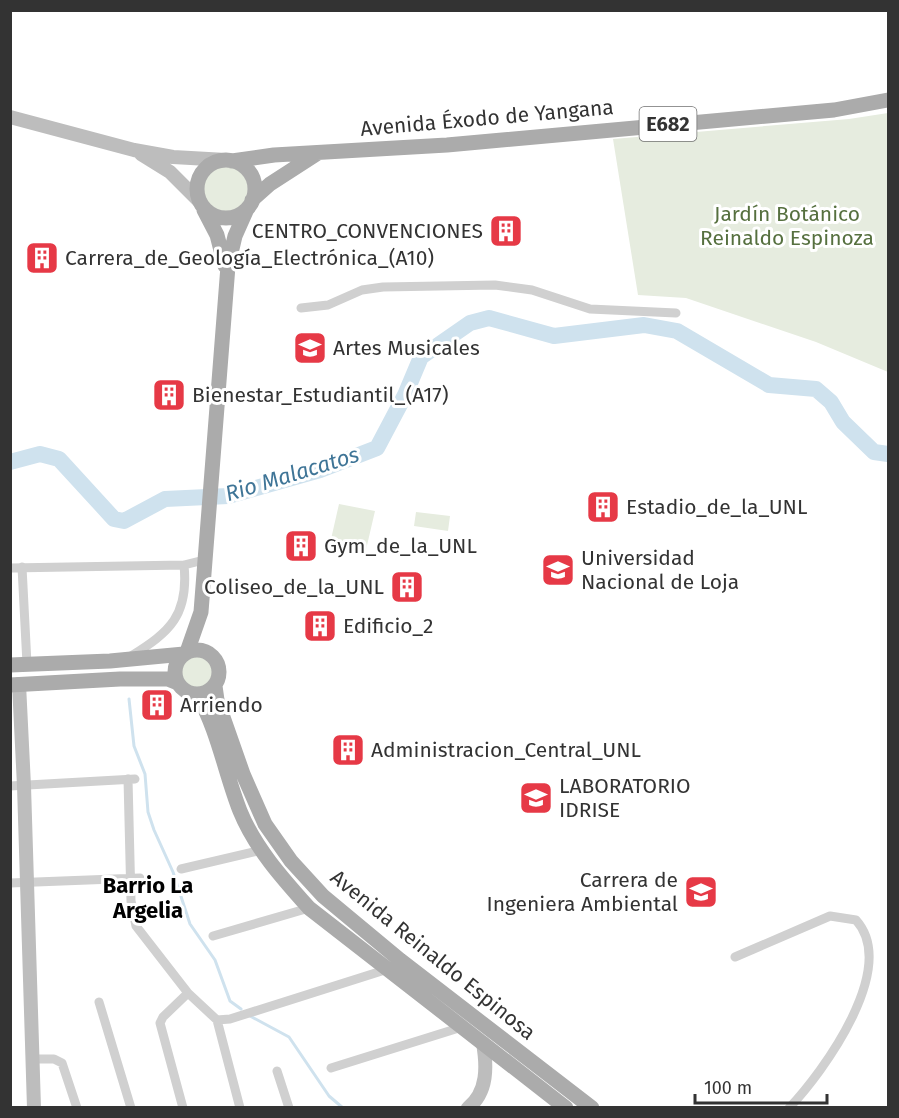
<svg xmlns="http://www.w3.org/2000/svg" width="899" height="1118" font-family="'Fira Sans',sans-serif">
<style>
.green{fill:#e6ecdf}
.lines{fill:none;stroke-linecap:round;stroke-linejoin:round}
.stream{stroke:#cfe2ee;stroke-width:3}
.river{stroke:#cfe2ee;stroke-width:16}
.street{stroke:#d0d0d0;stroke-width:9}
.secondary{stroke:#bdbdbd;stroke-width:14}
.primary{stroke:#ababab;stroke-width:15}
.labels{text-anchor:middle;dominant-baseline:central;stroke-width:6;stroke-linejoin:round;paint-order:stroke}
.shield{fill:#fff;stroke:#707070;stroke-width:1.5}
.shield-label{font-size:20px;font-weight:bold;fill:#333}
.street-label{font-size:21px;fill:#333;stroke:#fff}
.park-label{font-size:21px;fill:#56703f;stroke:#fff}
.poi-label{font-size:21px;fill:#333;stroke:#fff;text-anchor:start}
.water-label{font-size:22px;font-style:italic;fill:#3f7597;stroke:#fff}
.neighbourhood-label{font-size:22px;font-weight:bold;fill:#000;stroke:#fff}
</style>
<rect width="100%" height="100%" fill="#fff"/>
<path class="green" d="M888,113V372L816,342L686,298L638,295L613,139L849,119Z
M202 189a23 23 0 1 1 46 0a23 23 0 1 1-46 0Z
M339,504L375,511L365,554L329,548Z
M416,512L450,516L448,531L414,526Z
M181 672a16 16 0 1 1 32 0a16 16 0 1 1-32 0Z"/>
<g class="lines">
<path class="stream" d="M129,699L134,746L145,774L148,812L154,830L173,872L190,924L215,960L230,1001L241,1009
M250,1016L289,1037L329,1096L343,1108"/>
<path class="river" d="M10,462L40,454L59,459L114,519L124,521L165,499L228,496L320,470L377,448L405,395L421,357L470,323L489,318L554,336L644,325L677,331L769,385L816,389L831,402L843,422L874,452L888,454"/>
<path class="street" d="M301,308L328,305L362,290L383,287L495,285L532,290L590,309L676,313
M22,567L27,664
M10,568L184,565L204,560
M131,656C170,632 189,615 184,565
M128,779L131,901L136,926L188,993L163,1017L160,1023L183,1108
M10,786L135,779
M181,869L262,850
M10,883L140,878
M213,936L309,908
M735,957L830,916L856,920C899,968 824,1071 789,1108
M188,993L217,1020L240,1108
M99,1002L131,1108
M217,1020L230,1019L388,969
M33,1059H54L62,1063L77,1108
M331,1068L462,1027
M277,1071L289,1108"/>
<path class="secondary" d="M10,117L134,150L173,157L226,160
M141,154L170,172L199,201
M19,684L24,786L34,1108
M468,1108C488,1092 487,1066 483,1043"/>
<path class="primary" d="M197 189a29 29 0 1 1 58 0a29 29 0 1 1-58 0Z
M232,161L274,155L447,145L834,110L888,100
M252,200L270,184L318,153
M204,210L217,235L225,266
M175 672a22 22 0 1 1 44 0a22 22 0 1 1-44 0Z
M187,652L201,612L228,266L235,236L247,209
M10,665L110,661L184,654
M10,685L120,679H168L178,683
M215,686L217,700L243,774L265,824L291,861L323,896L400,960L592,1108
M197,694C218,730 225,773 240,811C255,848 283,879 309,908L566,1108"/>
</g>
<defs>
<symbol id="building-square" viewBox="-11 -11 22 22"><rect x="-9" y="-9" width="18" height="18" rx="4" fill="#e63946" stroke="#fff"/><path d="M-4-6H4V6H1V3H-1V6H-4ZM-2.5-4.3h1.7v1.8h-1.7ZM.8-4.3h1.7v1.8H.8ZM-2.5-1h1.7V.8h-1.7ZM.8-1h1.7V.8H.8Z" fill="#fff"/></symbol>
<symbol id="school-square" viewBox="-11 -11 22 22"><rect x="-9" y="-9" width="18" height="18" rx="4" fill="#e63946" stroke="#fff"/><path d="M0-5L7-2L0 1L-7-2ZM-4 1L0 2.5L4 1V4Q0 6-4 4Z" fill="#fff"/></symbol>
<symbol id="university-square" viewBox="-11 -11 22 22"><rect x="-9" y="-9" width="18" height="18" rx="4" fill="#e63946" stroke="#fff"/><path d="M0-5L7-2L0 1L-7-2ZM-4 1L0 2.5L4 1V4Q0 6-4 4Z" fill="#fff"/></symbol>
</defs>
<g fill-rule="evenodd">
<use href="#building-square" x="487" y="212" width="38" height="38"/>
<use href="#building-square" x="23" y="239" width="38" height="38"/>
<use href="#school-square" x="291" y="329" width="38" height="38"/>
<use href="#building-square" x="150" y="376" width="38" height="38"/>
<use href="#building-square" x="584" y="488" width="38" height="38"/>
<use href="#building-square" x="282" y="527" width="38" height="38"/>
<use href="#university-square" x="539" y="551" width="38" height="38"/>
<use href="#building-square" x="388" y="568" width="38" height="38"/>
<use href="#building-square" x="301" y="607" width="38" height="38"/>
<use href="#building-square" x="138" y="686" width="38" height="38"/>
<use href="#building-square" x="329" y="731" width="38" height="38"/>
<use href="#university-square" x="517" y="779" width="38" height="38"/>
<use href="#university-square" x="682" y="873" width="38" height="38"/>
</g>
<g class="labels">
<rect class="shield" x="639.5" y="107" width="57" height="34" rx="4.5"/>
<g class="shield-label">
<text x="668" y="124">E682</text>
</g>
<g class="street-label">
<text transform="translate(487 118) rotate(-5)">Avenida Éxodo de Yangana</text>
<text transform="translate(433 955) rotate(39)">Avenida Reinaldo Espinosa</text>
</g>
<g class="park-label">
<text x="787" y="214">Jardín Botánico<tspan x="787" dy="24">Reinaldo Espinoza</tspan></text>
</g>
<g class="poi-label">
<text x="483" y="231" text-anchor="end">CENTRO_CONVENCIONES</text>
<text x="65" y="258">Carrera_de_Geología_Electrónica_(A10)</text>
<text x="333" y="348">Artes Musicales</text>
<text x="192" y="395">Bienestar_Estudiantil_(A17)</text>
<text x="626" y="507">Estadio_de_la_UNL</text>
<text x="324" y="546">Gym_de_la_UNL</text>
<text x="581" y="558">Universidad<tspan x="581" dy="24">Nacional de Loja</tspan></text>
<text x="384" y="587" text-anchor="end">Coliseo_de_la_UNL</text>
<text x="343" y="626">Edificio_2</text>
<text x="180" y="705">Arriendo</text>
<text x="371" y="750">Administracion_Central_UNL</text>
<text x="559" y="786">LABORATORIO<tspan x="559" dy="24">IDRISE</tspan></text>
<text x="678" y="880" text-anchor="end">Carrera de<tspan x="678" dy="24">Ingeniera Ambiental</tspan></text>
</g>
<g class="water-label">
<text transform="translate(292 474) rotate(-17)">Rio Malacatos</text>
</g>
<g class="neighbourhood-label">
<text x="148" y="885">Barrio La<tspan x="148" dy="25">Argelia</tspan></text>
</g>
</g>
<rect width="899" height="1118" fill="none" stroke="#333333" stroke-width="24"/>
<path d="M695 1094v9h132v-9" fill="none" stroke="#333333" stroke-width="3"/>
<text x="704" y="1094" font-size="18" fill="#333333" stroke="#ffffff" stroke-width="4.5" paint-order="stroke">100 m</text>
</svg>
